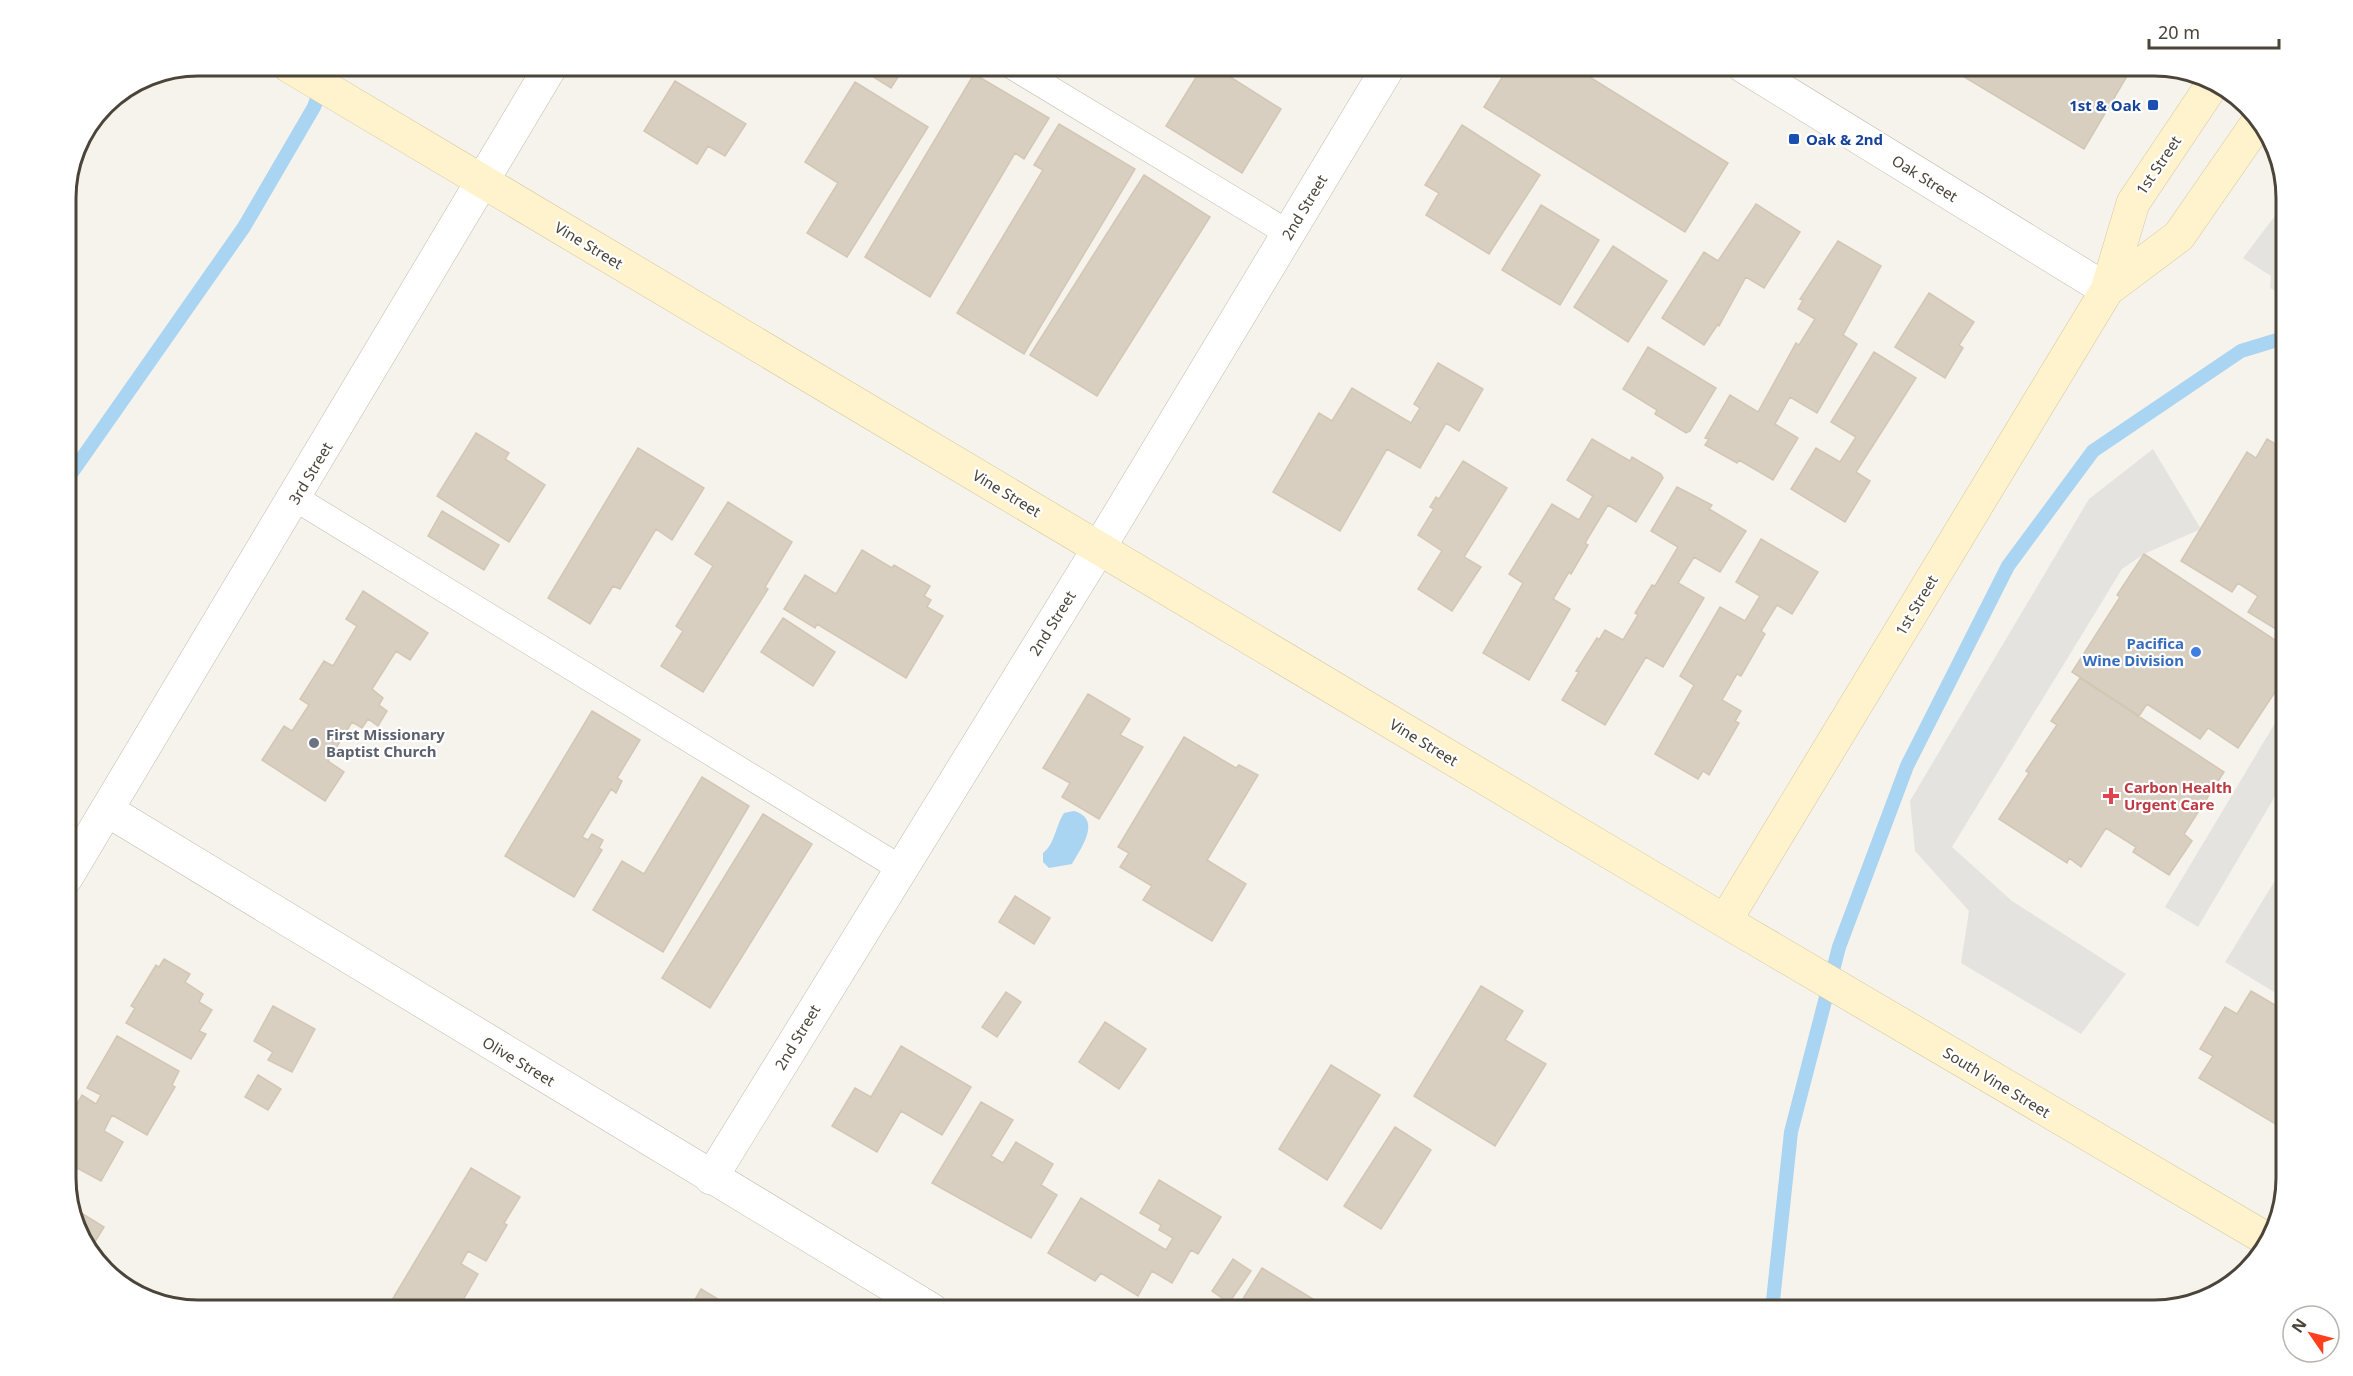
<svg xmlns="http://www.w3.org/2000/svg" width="2353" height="1376" font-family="'Noto Sans',sans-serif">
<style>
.parking{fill:#e5e3e0}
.water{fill:#a9d4f2}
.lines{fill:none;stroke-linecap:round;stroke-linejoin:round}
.stream{stroke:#a9d4f2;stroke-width:14}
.building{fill:#d8cfc1;stroke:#d3c7b4;stroke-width:1.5}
.lane-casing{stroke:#c2bbae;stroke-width:27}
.street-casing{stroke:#c2bbae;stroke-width:34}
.secondary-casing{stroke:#d6c79b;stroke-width:34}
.lane{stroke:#fff;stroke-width:26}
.street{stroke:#fff;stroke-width:33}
.secondary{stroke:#fff3cd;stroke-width:33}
.transit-dot{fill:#1a4fb4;stroke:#fff;stroke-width:2}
.shop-dot{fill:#3f7fe0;stroke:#fff;stroke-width:2}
.worship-dot{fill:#6b7280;stroke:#fff;stroke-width:2}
.health-dot{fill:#e0444e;stroke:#fff;stroke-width:2}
.labels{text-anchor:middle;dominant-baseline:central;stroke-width:4.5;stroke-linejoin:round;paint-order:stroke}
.transit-label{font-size:15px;font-weight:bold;fill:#164399;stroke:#fff;text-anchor:end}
.street-label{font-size:15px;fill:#4b4439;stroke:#fff}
.shop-label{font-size:15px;font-weight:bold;fill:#366cbe;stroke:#fff;text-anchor:end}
.worship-label{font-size:15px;font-weight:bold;fill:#5b616d;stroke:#fff;text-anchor:start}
.health-label{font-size:15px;font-weight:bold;fill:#be3a42;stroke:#fff;text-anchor:start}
.rim{fill:none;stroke:#4b4439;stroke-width:3}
</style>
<rect width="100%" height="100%" fill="#f6f3ec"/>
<path class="parking" d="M2287,200V298L2270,288L2271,276L2243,258Z
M2153,449L2201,529L2144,554L2122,569L1952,847L2012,901L2126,974L2081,1034L1961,963L1969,911L1915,851L1910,801L2089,499Z
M2287,703V776L2198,927L2165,907Z
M2287,861V1000L2225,962Z"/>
<path class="water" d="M1074,811C1102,819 1082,847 1072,864L1049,868L1043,862V853C1055,844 1055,827 1064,813Z"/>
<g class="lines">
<path class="stream" d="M66,481L244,227L314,107L329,66
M1772,1310L1791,1132L1839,947L1907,766L2008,566L2093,451L2241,351L2287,337"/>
</g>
<path class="building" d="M856,66H905L891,88Z
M1203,66H1213L1281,109L1242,173L1166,126Z
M1509,66H1572L1728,163L1685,232L1484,107Z
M1946,66H2133L2084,149Z
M974,74L1049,118L1024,159L1015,153L930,297L865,257Z
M675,81L746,124L725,156L708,146L697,164L644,131Z
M855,82L928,127L847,257L807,233L838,183L805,162Z
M1059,124L1135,169L1024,354L957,313L1043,170L1034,165Z
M1462,125L1540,175L1489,254L1426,215L1439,193L1425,185Z
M1144,175L1210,217L1097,396L1030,355Z
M1756,204L1800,232L1764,288L1746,277L1719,326L1718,324L1704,345L1662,318L1704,252L1718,261Z
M1541,205L1599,240L1560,305L1502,270Z
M1838,241L1881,266L1843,335L1857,344L1817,413L1790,397L1775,424L1798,438L1773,480L1739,460L1737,463L1705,445L1709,439L1705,438L1730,395L1758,412L1796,343L1799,345L1815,319L1798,309L1803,300L1800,299Z
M1613,246L1667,281L1628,342L1574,307Z
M1929,293L1974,322L1959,345L1963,348L1945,378L1895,347Z
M1648,347L1716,388L1690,431L1686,433L1655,414L1657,410L1623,389Z
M1874,352L1916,378L1856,472L1870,481L1845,522L1791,489L1816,448L1840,462L1856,437L1831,422Z
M1438,363L1483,389L1459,431L1446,423L1420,468L1387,449L1340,531L1273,492L1319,413L1332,421L1352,388L1411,423L1420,408L1414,404Z
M476,433L509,453L505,459L545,485L509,542L437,496Z
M1592,439L1630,461L1632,457L1661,474L1663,478L1636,522L1608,505L1585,543L1588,545L1571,574L1569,572L1553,599L1570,609L1529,680L1483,653L1523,583L1509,574L1552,504L1579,520L1593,496L1567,480Z
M2267,439L2287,451V636L2248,612L2258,596L2238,583L2232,592L2181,561L2247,452L2256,458Z
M638,448L704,488L672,540L656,529L620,589L613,586L590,624L548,598Z
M1463,461L1507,488L1464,557L1481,567L1452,611L1418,589L1442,551L1418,535L1434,509L1430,507L1436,497L1439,499Z
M1677,487L1712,505L1709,509L1746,531L1720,572L1694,557L1678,583L1704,598L1663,667L1646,657L1605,725L1562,700L1579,672L1576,671L1597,638L1599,640L1605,630L1623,640L1638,615L1635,613L1652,585L1655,586L1678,547L1651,531Z
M728,502L792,542L765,587L768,589L703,692L661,666L683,631L676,626L713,566L695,554Z
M442,511L499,545L484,570L428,536Z
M1761,539L1818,572L1792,614L1777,605L1761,631L1765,634L1741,676L1737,674L1722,700L1741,711L1735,721L1739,723L1709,775L1703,771L1698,779L1655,754L1694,685L1680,676L1720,607L1745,621L1760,596L1736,582Z
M862,550L892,568L894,565L930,586L924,596L931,600L927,607L943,616L906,678L817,624L815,628L784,609L805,575L836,594Z
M2144,554L2287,648V674L2238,748L2208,728L2200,739L2147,704L2139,716L2072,672L2120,597L2117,595Z
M363,591L428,633L410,660L396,651L372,689L383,698L379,705L387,711L378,726L368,719L362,728L352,722L328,761L344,772L325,801L262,760L284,726L292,731L309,705L300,699L324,661L333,666L357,626L346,619Z
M783,618L835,652L813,686L761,652Z
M2080,678L2224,772L2184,834L2192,841L2169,875L2133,852L2136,847L2106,828L2081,867L2069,858L2067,863L1999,819L2029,773L2026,771L2057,725L2051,721Z
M1088,694L1130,719L1120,735L1143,747L1099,819L1062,797L1070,783L1043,768Z
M592,711L640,740L617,778L622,781L616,793L611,789L582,837L588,840L592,834L603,840L599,848L602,850L574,897L505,856Z
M1184,737L1236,768L1239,765L1258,775L1207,860L1246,884L1212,941L1143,900L1152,886L1120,867L1129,853L1118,847Z
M702,777L749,806L663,952L593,910L622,861L644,874Z
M763,814L812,844L710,1008L662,978Z
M1015,896L1050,918L1034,944L999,922Z
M164,959L190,974L185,982L203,994L199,1002L212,1010L199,1031L206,1034L191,1059L126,1023L135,1008L131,1006L156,965L159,967Z
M1481,986L1523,1011L1505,1040L1546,1064L1495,1146L1414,1096Z
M2251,991L2287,1012V1131L2199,1078L2213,1056L2200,1049L2225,1007L2237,1014Z
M1006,992L1021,1002L997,1037L982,1027Z
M273,1006L315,1029L292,1072L268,1060L273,1052L254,1041Z
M1105,1022L1146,1049L1119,1089L1079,1062Z
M117,1036L179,1071L172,1085L175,1087L147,1135L112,1115L104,1131L123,1142L101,1181L66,1162V1124L82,1095L96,1104L101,1095L87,1088Z
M901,1046L971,1087L942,1135L901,1111L877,1152L832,1126L855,1088L871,1097Z
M1331,1065L1380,1095L1327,1180L1279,1149Z
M258,1075L281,1089L268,1110L245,1097Z
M981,1102L1013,1120L991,1156L1003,1163L1016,1142L1053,1164L1041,1185L1057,1195L1031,1238L932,1183Z
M1395,1127L1431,1150L1381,1229L1344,1206Z
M471,1168L520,1197L504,1223L507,1225L486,1261L468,1251L461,1264L478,1274L459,1307L454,1304L451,1310H397L389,1305Z
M1159,1180L1221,1217L1198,1254L1191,1250L1172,1283L1152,1271L1138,1296L1101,1273L1095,1281L1048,1253L1081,1198L1166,1250L1173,1238L1159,1230L1161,1225L1140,1213Z
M73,1208L104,1227L90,1250L84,1244Z
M1233,1259L1251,1271L1229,1303L1212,1291Z
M1262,1268L1331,1310H1236Z
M701,1289L736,1310H689Z"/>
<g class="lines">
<defs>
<path id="lane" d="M1012,66L1288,233
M295,498L900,868"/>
<path id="street" d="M1743,66L2107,290
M107,810L932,1310
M66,878L551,66
M711,1178L1099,548L1389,66"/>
<path id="secondary" d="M289,66L1725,921L2270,1241
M2107,290L2179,236L2258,122
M1725,921L2107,290L2133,203L2214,82"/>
</defs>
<use href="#lane" class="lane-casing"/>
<use href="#street" class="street-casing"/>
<use href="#secondary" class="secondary-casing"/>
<use href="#lane" class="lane"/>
<use href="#street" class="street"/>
<use href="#secondary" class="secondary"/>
</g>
<g class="transit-dot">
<rect x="2147" y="99" width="12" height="12" rx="3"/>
<rect x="1788" y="133" width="12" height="12" rx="3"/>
</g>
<circle class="shop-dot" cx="2196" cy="652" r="6"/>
<circle class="worship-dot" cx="314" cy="743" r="6"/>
<path class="health-dot" d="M2108 787h6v6h6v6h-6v6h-6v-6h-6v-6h6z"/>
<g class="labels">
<g class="transit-label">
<text x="2141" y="105">1st &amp; Oak</text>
<text x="1806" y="139" text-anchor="start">Oak &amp; 2nd</text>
</g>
<g class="street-label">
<text transform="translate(2158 165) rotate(-56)">1st Street</text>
<text transform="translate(1925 178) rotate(32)">Oak Street</text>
<text transform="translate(1304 207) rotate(-59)">2nd Street</text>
<text transform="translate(589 245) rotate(31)">Vine Street</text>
<text transform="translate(310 473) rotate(-59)">3rd Street</text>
<text transform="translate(1007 493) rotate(31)">Vine Street</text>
<text transform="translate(1916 605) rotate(-59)">1st Street</text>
<text transform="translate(1052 623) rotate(-58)">2nd Street</text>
<text transform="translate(1424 742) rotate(31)">Vine Street</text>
<text transform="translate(797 1037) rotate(-59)">2nd Street</text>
<text transform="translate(519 1061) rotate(31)">Olive Street</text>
<text transform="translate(1997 1082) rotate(31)">South Vine Street</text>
</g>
<g class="shop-label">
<text x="2184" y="643">Pacifica<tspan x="2184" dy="17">Wine Division</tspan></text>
</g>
<g class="worship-label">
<text x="326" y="734">First Missionary<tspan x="326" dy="17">Baptist Church</tspan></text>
</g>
<g class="health-label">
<text x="2124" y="787">Carbon Health<tspan x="2124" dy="17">Urgent Care</tspan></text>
</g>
</g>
<path d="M0 0H2353V1376H0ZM198 76H2154A122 122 0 0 1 2276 198V1178A122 122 0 0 1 2154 1300H198A122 122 0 0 1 76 1178V198A122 122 0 0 1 198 76Z" fill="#fff" fill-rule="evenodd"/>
<path class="rim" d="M198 76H2154A122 122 0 0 1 2276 198V1178A122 122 0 0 1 2154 1300H198A122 122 0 0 1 76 1178V198A122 122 0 0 1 198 76Z"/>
<g transform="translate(2311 1334) rotate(305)"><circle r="28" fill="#ffffff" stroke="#b7b4b0" stroke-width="1.5"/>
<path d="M0-4.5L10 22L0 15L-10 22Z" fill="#fc3f1d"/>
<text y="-9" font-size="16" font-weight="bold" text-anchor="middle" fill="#4b4439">N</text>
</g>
<path d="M2149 39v9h130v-9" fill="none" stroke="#4b4439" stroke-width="3"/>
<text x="2158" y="39" font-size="18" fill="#4b4439" stroke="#ffffff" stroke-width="4.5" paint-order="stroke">20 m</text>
</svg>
